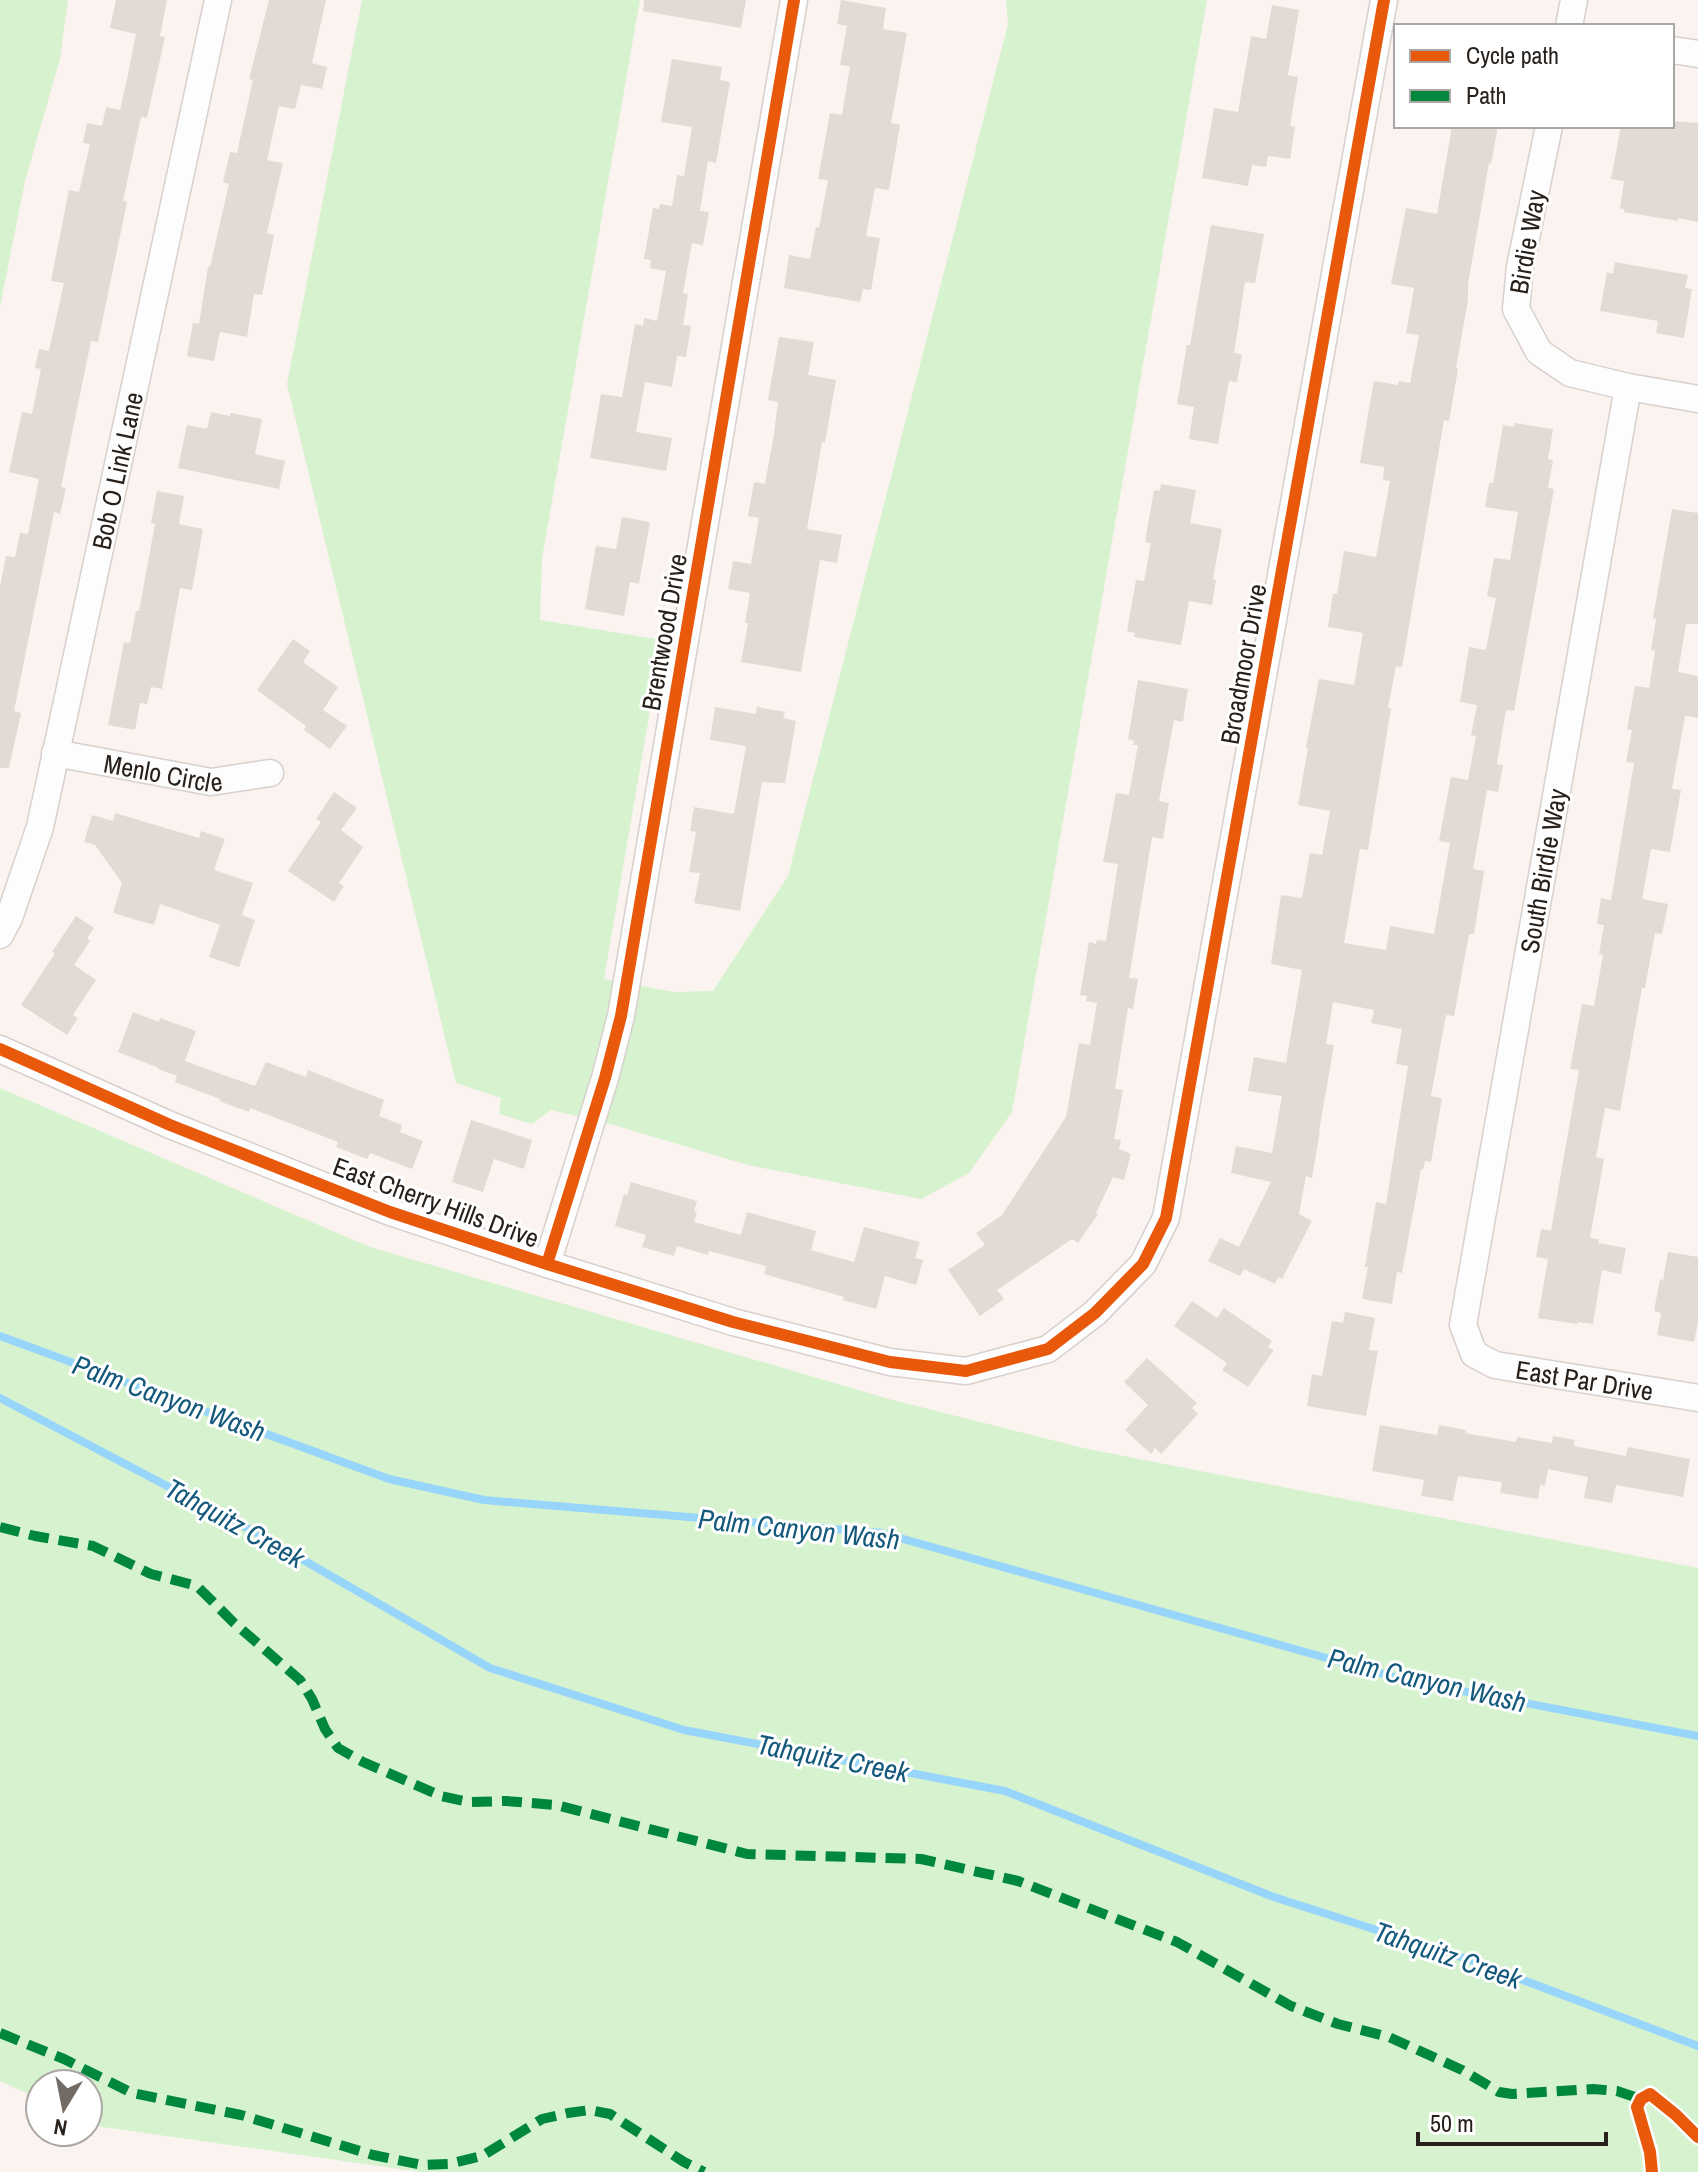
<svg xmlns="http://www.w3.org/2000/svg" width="1698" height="2172" font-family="'Archivo Narrow',sans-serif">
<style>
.green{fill:#d7f2cf}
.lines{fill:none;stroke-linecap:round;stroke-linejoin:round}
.stream{stroke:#98d5fa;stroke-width:8}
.building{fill:#e1dad5}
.street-casing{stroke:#d7d0cc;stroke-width:29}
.street{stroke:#fefdfd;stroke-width:26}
.quiet{stroke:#00873e;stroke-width:10;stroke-dasharray:20 10;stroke-linecap:butt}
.cycleway-casing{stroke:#fff;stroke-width:17}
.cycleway{stroke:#e8590c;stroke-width:12}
.labels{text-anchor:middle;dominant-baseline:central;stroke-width:6;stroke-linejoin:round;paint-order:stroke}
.street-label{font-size:26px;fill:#27201b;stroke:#fff}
.water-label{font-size:28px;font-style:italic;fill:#14597c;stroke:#fff}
</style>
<rect width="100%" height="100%" fill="#faf3ef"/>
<path class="green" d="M0,0H68L60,59L25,181L0,307Z
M362,0H640L542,558L540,620L662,640L604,979L674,992L713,991L788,876L1008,24L1006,0H1207L1012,1112L969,1173L921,1199L748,1165L617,1126L551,1110L532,1124L499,1114L501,1098L456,1083L287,384Z
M0,1088L370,1247L889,1399L1083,1448L1698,1568V2172H421L96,2126L88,2122V2084H40V2099L0,2081Z"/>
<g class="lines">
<path class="stream" d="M0,1336L389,1479L484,1500L882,1533L1405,1680L1698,1736
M0,1398L262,1536L490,1668L684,1730L1005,1791L1271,1896L1470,1960L1698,2046"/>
</g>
<path class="building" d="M116,0H167L160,36L165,37L147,118L141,117L123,201L127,202L98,342L91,341L61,487L66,488L60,514L54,512L14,711L21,713L9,768H0V587L6,556L15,557L20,533L28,534L39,479L9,472L22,412L32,414L41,369L35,368L39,349L49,351L64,283L51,281L69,190L79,192L90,144L83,143L87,123L102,126L106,107L120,110L126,84L136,34L110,28Z
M269,0H326L312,63L327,67L322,89L301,85L295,109L279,106L267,160L283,163L267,233L274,235L262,295L254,294L247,337L220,332L214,361L187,356L193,323L199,324L208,267H210L229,184L223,182L230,152L237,153L253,80L249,79Z
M644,0H746L741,28L643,11Z
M841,0L886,8L883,29L907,33L891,123L900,125L889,190L875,188L866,236L880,238L871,290L863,289L860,302L784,288L789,255L810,259L816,227L819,228L828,180L818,179L830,113L842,115L850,66L840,65L847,26L837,24Z
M1272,5L1299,10L1288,75L1298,77L1290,126L1295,127L1290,159L1268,156L1266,167L1252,165L1248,186L1202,178L1214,108L1238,112L1251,36L1266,39Z
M672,59L722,67L720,80L730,82L716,163L708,161L700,211L709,212L703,245L692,243L683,293L688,294L683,325L691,326L686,357L677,356L672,387L645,382L636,432L672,438L666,471L590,458L601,394L622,397L635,324L643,326L644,318L657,321L666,271L650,268L651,260L644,259L653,208L659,209L660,204L672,206L677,175L684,176L692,127L661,122Z
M1672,121L1698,123V222L1678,218V221L1624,212V209L1620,208L1624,181L1611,179L1621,126H1672Z
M1452,126H1498L1491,164L1489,163L1468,284V300L1456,368L1458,369L1449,421L1444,420L1402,667L1396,666L1388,708H1391L1368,850L1360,849L1344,943L1386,950L1390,926L1434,934L1450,843L1439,841L1451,777L1468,780L1476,736L1471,735L1477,705L1460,702L1469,647L1486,650L1496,598L1487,596L1494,558L1510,560L1518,512L1485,507L1489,483H1493L1503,425L1514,427L1515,423L1553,429L1548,459L1553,460L1548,488L1554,489L1514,711L1506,710L1497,764L1503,765L1498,792L1487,790L1473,869L1484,871L1474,934H1469L1454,1016L1446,1015L1431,1096L1442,1098L1431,1162L1425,1161L1423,1170L1421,1169L1402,1273L1397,1272L1392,1304L1362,1299L1368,1267H1365L1376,1202L1386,1204L1408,1066L1396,1064L1402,1029L1371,1023L1374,1010L1333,1002L1326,1044L1334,1045L1319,1131H1320L1312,1178L1306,1176L1299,1214L1312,1221L1282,1279L1278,1277L1275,1284L1244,1269L1240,1276L1208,1261L1220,1238L1239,1247L1271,1182L1231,1173L1236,1146L1272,1153L1282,1096L1248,1091L1254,1057L1286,1063L1302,970L1271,964L1281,895L1302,898L1310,853L1322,855L1330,811L1298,805L1308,748H1306L1319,679L1354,685L1363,633L1328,627L1333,594H1337L1344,551L1376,557L1390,481L1383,480L1384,467L1360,463L1369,408L1374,381L1398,385L1399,381L1410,383L1419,335L1406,333L1414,288L1391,284L1406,208L1437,214Z
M1211,225L1264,234L1255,283L1245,282L1234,353L1242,354L1237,382L1229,381L1218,444L1189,439L1194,407L1177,404L1187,345H1190Z
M1615,262L1688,275L1685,288L1692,289L1684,338L1656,333L1658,321L1600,311L1607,272L1613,274Z
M779,337L814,342L808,375L836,380L825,443L822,442L807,529L842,535L837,563L820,560L801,672L741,662L748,623H745L750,593L728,589L733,561L751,564L759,518L748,516L754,482L765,484L774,434L778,402L768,400Z
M211,412L230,416L231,413L262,419L255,454L285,461L279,489L178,468L187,425L207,429Z
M1161,484L1196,490L1190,523L1222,529L1213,579L1216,580L1212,605L1189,601L1181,645L1134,637L1135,633L1127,631L1136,580L1144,581L1151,543L1145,542L1154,490L1160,491Z
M157,491L184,496L179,524L203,529L192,590L180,588L162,689L151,687L147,704L140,703L135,730L108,725L124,642L130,643L136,611H139L155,524L151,523Z
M1672,509L1698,513V624H1686L1678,672L1698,676V718L1685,716L1672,789L1681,790L1670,852L1651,849L1642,899L1668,904L1662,934L1655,933L1645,988H1642L1620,1111L1605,1108L1596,1157L1604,1159L1590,1238L1599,1239L1598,1243L1626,1248L1621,1274L1602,1270L1593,1324L1578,1322L1577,1324L1538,1318L1548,1259L1536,1257L1541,1229L1551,1231L1579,1070L1570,1069L1582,1004L1594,1006L1603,955L1599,954L1604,925L1597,924L1601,898L1611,900L1634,763L1626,762L1632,730L1627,729L1635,686L1649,688L1655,651L1651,650L1656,619L1653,618Z
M622,517L650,522L639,584L630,582L624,616L585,609L596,546L616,549Z
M293,639L310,651L303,662L338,687L323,710L347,726L330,749L304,730L306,726L257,690Z
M1138,680L1188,689L1183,722L1174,720L1159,801L1169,803L1163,839L1152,837L1129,978L1138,979L1133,1009L1128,1008L1115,1089L1123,1090L1114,1139L1121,1140L1119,1149L1131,1154L1124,1180L1113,1177L1096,1213L1098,1214L1078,1243L1072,1239L997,1290L1004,1299L980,1316L948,1270L985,1245L976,1233L1002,1215L1066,1117L1079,1043L1090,1045L1097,1003L1086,1001L1087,996L1080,995L1089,942L1096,944L1097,940L1106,941L1118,864L1103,862L1116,793L1129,795L1138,745H1133L1134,741L1128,739Z
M715,707L756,714L757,707L785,712L783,718L796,721L785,783L762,782L740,911L694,903L700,873L689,872L696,832L690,831L694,807L734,814L746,746L710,740Z
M334,792L357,808L341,830L363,847L339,883L344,886L334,902L288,871L321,822L316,819Z
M115,813L199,838L201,831L225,839L214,870L253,883L242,915L255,920L239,967L209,957L220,925L160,904L154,925L113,913L122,883L95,845L84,842L92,815L113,821Z
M76,916L94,928L87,938L90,941L74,965L96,980L73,1015L78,1018L67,1035L21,1005L55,953L52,952Z
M133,1012L159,1022L160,1018L196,1031L185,1061L229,1077L255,1086L266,1062L306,1077L308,1070L384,1100L379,1116L402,1125L400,1132L423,1141L412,1169L370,1153L367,1159L336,1147L338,1142L250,1108L249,1112L219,1101L220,1099L175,1082L177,1076L158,1069L159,1068L118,1052Z
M471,1120L532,1140L524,1169L494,1159L483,1192L452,1182Z
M631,1182L697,1201L694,1211L697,1212L694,1222L741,1235L747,1212L816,1231L811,1250L854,1262L864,1227L920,1242L915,1258L923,1260L916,1285L885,1276L876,1309L843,1300L844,1297L764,1274L766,1266L709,1251L708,1255L677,1246L674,1256L642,1247L646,1235L615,1226L624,1194L627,1195Z
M1668,1252L1698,1257V1322L1694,1342L1657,1335L1661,1313L1654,1311L1660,1279L1663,1280Z
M1192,1301L1217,1318L1224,1308L1272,1341L1268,1347L1274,1350L1248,1387L1222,1370L1227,1363L1174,1326Z
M1345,1312L1375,1318L1369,1350L1378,1351L1366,1416L1307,1406L1312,1374L1322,1376L1332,1321L1343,1323Z
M1147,1358L1197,1403L1192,1408L1198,1414L1161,1454L1155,1448L1151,1454L1125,1430L1148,1405L1124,1382Z
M1380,1425L1437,1435L1439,1425L1466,1430L1465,1433L1516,1442L1517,1437L1552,1443L1553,1436L1575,1440L1574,1446L1626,1456L1628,1447L1690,1459L1683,1497L1616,1485L1612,1503L1584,1498L1588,1477L1548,1469L1545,1486L1540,1485L1538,1499L1500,1493L1502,1482L1458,1476L1453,1501L1421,1496L1424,1480L1372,1471Z"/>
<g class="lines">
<defs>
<g id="street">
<path d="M1569,26L1574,0"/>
<path d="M1672,50L1698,54"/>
<path d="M1549,126L1520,267L1516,309L1539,352L1570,373L1628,387L1698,399"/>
<path id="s1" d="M1628,387L1463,1325L1474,1354L1495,1365L1698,1398"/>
<path id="s2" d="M55,753L211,782L270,773"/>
<path id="s3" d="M0,935L9,918L40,827L218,0"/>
<path d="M0,1049L170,1125L390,1212L547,1264L733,1322L890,1362L966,1371L1048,1349L1095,1313L1143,1264L1166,1218L1384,0"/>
<path d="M547,1264L605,1078L621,1016L794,0"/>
</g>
</defs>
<use href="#street" class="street-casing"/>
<use href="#street" class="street"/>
<path class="quiet" d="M0,1527L35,1536L93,1546L151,1574L197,1586L233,1622L300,1680L312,1699L325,1729L338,1748L363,1762L441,1796L469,1802L506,1801L556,1805L747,1854L921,1859L1018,1881L1177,1942L1291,2006L1338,2024L1389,2037L1462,2070L1499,2092L1512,2094L1593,2089L1617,2091L1641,2099
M0,2033L64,2059L132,2093L241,2115L373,2155L422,2165L448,2164L482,2156L542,2119L568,2113L590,2110L610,2114L684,2162L704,2172"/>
<defs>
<path id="cycleway" d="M0,1049L170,1125L390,1212L547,1264L733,1322L890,1362L966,1371L1048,1349L1095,1313L1143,1264L1166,1218L1384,0
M547,1264L605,1078L621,1016L794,0
M1652,2172L1650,2152L1637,2107L1641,2099L1650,2094L1676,2115L1698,2137"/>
</defs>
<use href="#cycleway" class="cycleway-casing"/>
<use href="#cycleway" class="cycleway"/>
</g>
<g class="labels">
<g class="street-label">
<text transform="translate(1527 242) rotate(-80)">Birdie Way</text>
<text stroke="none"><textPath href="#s3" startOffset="480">Bob O Link Lane</textPath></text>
<text transform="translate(664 632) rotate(-80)">Brentwood Drive</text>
<text transform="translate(1243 664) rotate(-80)">Broadmoor Drive</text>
<text stroke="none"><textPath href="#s2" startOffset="110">Menlo Circle</textPath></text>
<text transform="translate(1543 871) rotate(-80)">South Birdie Way</text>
<text transform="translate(436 1202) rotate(20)">East Cherry Hills Drive</text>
<text stroke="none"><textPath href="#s1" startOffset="1098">East Par Drive</textPath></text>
</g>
<g class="water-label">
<text transform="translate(169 1398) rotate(20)">Palm Canyon Wash</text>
<text transform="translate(235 1523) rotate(29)">Tahquitz Creek</text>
<text transform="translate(799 1529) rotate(6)">Palm Canyon Wash</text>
<text transform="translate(1427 1680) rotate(13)">Palm Canyon Wash</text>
<text transform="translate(833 1758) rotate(11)">Tahquitz Creek</text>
<text transform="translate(1448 1955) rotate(19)">Tahquitz Creek</text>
</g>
</g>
<rect x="1394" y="24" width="280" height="104" fill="#ffffff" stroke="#a9a6a4" stroke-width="2"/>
<rect x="1410" y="50" width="40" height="12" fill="#e8590c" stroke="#a9a6a4" stroke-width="2"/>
<text x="1466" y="64" font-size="24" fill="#27201b">Cycle path</text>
<rect x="1410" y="90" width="40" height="12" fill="#00873e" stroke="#a9a6a4" stroke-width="2"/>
<text x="1466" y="104" font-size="24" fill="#27201b">Path</text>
<g transform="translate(64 2108) rotate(190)"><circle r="38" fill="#ffffff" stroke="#a9a6a4" stroke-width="2"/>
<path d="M0-6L14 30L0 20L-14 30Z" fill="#716a65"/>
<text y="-12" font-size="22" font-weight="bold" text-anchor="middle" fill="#27201b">N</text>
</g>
<path d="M1418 2132v12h188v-12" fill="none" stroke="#27201b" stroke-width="4"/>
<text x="1430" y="2132" font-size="24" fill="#27201b" stroke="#ffffff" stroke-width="6" paint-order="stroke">50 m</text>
</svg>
